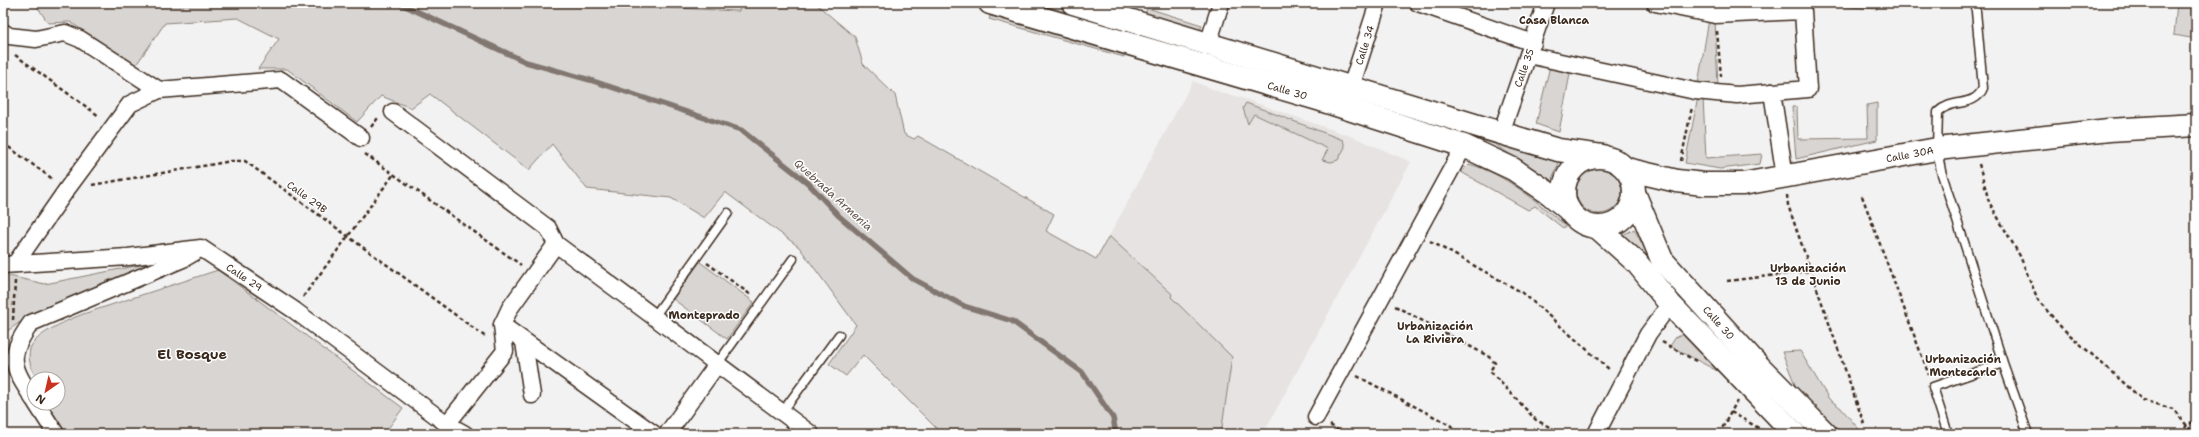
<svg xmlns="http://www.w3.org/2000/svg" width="2199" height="437" font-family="'Shantell Sans',sans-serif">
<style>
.built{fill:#e6e3e2}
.green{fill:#d8d5d2;stroke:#8a8078}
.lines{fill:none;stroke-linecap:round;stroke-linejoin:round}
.stream{stroke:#827770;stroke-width:5.5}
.lane-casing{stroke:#3b2a1e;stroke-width:11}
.street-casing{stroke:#3b2a1e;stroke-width:19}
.secondary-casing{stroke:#3b2a1e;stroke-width:25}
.primary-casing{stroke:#3b2a1e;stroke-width:25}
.path{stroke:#3b2a1e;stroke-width:2.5;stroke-dasharray:4 3;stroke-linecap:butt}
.lane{stroke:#fff;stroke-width:8}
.street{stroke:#fff;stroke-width:16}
.secondary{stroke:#fff;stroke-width:22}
.primary{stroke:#fff;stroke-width:22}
.labels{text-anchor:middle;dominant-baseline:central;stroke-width:3;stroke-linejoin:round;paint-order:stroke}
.street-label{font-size:10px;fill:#3b2a1e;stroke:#fff}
.neighbourhood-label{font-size:11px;font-weight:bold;fill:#3b2a1e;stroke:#fff}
.water-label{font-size:11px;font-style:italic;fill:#65574e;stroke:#fff}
.district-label{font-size:14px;font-weight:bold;fill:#3b2a1e;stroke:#fff}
</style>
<rect width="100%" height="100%" fill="#f3f2f2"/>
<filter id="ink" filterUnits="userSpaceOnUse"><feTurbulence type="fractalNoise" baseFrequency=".025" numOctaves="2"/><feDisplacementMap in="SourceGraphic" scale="8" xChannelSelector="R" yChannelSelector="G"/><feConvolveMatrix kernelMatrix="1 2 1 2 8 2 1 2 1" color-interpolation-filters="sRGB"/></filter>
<g filter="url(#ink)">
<path class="built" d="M1193,81L1222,93L1236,96L1356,138L1411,162L1263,434H1221L1232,357L1107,240Z"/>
<path class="green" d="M35,3H613V5L739,11L741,3H815L855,37L863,64L895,95L904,134L914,139L918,136L1054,214L1046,231L1096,259L1109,236L1172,294L1171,297L1232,357L1221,434H942L863,355L846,376L829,364L856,325L799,247L725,192L704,218L671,198L587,189L552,144L529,170L430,94L411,108L381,96L357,122L287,69H258L279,39L238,18L165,23L136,65L70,22L48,23Z
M1027,3H1036L1265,72Z
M1823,3H1877V9L1823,5Z
M2177,3H2196V39L2174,35Z
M1147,8L1202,25L1200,31L1145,14Z
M990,16L1124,52V57L989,19Z
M1709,19L1715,20L1718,86L1698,84Z
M1550,66L1558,68L1570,74L1559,132L1536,124Z
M1698,97H1703L1706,158L1762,154L1760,164L1720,169L1685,163Z
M1246,103L1343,140L1345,147L1338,160L1331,162L1322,160L1328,149L1254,114L1248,124L1243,108Z
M1877,103V140L1796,159L1792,107H1797L1798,139L1868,138L1867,105Z
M1424,121L1528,154L1558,161L1559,163L1551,181L1494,144Z
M1469,164C1506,174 1537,202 1566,226L1563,228L1535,206L1528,210L1461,172Z
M1576 191a23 23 0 1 1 46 0a23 23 0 1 1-46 0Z
M1634,229L1651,260L1664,277L1663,278L1621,236Z
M170,259L32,314L3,334V277L9,276L45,284Z
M700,262L754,302L727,339L673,299Z
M218,270L403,408L387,430L392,434H66L47,403H58V379H37C32,370 27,360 30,349C34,334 70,319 83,314Z
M1686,333L1723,374L1670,346L1676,337Z
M1800,351L1829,399L1841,408L1863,434H1843L1796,387L1782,352Z"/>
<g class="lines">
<path class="stream" d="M399,3L526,62L590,80L741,130L808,183L839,216L913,279L964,306L1012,321L1082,372L1113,418L1116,434"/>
<defs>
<path id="lane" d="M1976,11L1983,88C1975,108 1952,98 1938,112L1937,149L1941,171L2003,363L2028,434
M654,317L728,213
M718,363L793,259
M783,411L839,335
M1948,434L1933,387L2003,363"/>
<g id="street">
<path d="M1418,3L1533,43"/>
<path d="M3,32L9,36L36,39L65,33L80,39L159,90"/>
<path d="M1208,44L1221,3"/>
<path d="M1528,55L1695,91L1737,95L1808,89L1803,11L1715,15L1655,3"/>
<path id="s1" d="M1351,87L1378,3"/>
<path d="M1772,92L1785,177"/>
<path d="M393,112L548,228L556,244L811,434"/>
<path id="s2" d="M1501,133L1546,3"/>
<path d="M15,264L67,189L130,104L159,90L281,80L361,138"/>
<path id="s3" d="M3,265L128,257L201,248L294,310L447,424L465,434"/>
<path d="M502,325L654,434"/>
<path d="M524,342L532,395"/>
<path d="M34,400C12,366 6,358 31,323L183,259L195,252"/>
<path d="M36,403L56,434"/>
<path d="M1316,417L1464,146"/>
<path d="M447,424L505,351L502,325L510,308L556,244"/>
<path d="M667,434L718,363"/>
<path d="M1596,434L1648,334L1670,304"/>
</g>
<g id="secondary">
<path id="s4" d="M1626,169L1677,181L1704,184H1743L1937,149L2109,130L2196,125"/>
</g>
<g id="primary">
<path id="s5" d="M990,3L1321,100L1464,146L1513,169L1550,194L1569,210"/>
<path d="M1073,3L1501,133L1558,150L1602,156"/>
<circle cx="1599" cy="192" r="35"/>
<path id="s6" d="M1635,195L1662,260L1752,359L1826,434"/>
<path d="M1597,227L1637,263L1670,304L1795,434"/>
</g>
</defs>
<use href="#lane" class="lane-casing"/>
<use href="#street" class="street-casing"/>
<use href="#secondary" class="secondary-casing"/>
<use href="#primary" class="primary-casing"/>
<path class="path" d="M1717,31L1721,76
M15,55L99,116
M371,127L378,118
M3,143L54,180
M365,154L521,265
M1681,161L1692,107
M1979,164L1989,202L2020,256L2038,300L2061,327L2143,400L2173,409L2194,434
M92,185L232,161H245L487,338
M1787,195L1788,205L1864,424
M1862,196L1929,375
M1430,241L1523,293L1610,370
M707,263L751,295
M1727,281L1811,271
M303,297L394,174
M1395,306L1488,356L1495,363L1490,371L1536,420L1563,434
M13,320L15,281
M1662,342L1696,361
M1357,376L1450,425L1459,434
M1731,412L1762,430
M1330,425L1338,430L1336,434
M1719,434L1737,401
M2181,434L2187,425L2196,421"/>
<use href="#lane" class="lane"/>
<use href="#street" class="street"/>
<use href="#secondary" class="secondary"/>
<use href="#primary" class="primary"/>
</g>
</g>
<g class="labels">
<g class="street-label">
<text stroke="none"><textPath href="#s1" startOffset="44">Calle 34</textPath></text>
<text stroke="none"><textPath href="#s2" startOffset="69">Calle 35</textPath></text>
<text stroke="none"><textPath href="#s5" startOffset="310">Calle 30</textPath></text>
<text stroke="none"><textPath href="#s4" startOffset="288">Calle 30A</textPath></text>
<text transform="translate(307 197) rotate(36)">Calle 29B</text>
<text stroke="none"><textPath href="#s3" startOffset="251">Calle 29</textPath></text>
<text stroke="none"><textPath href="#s6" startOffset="155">Calle 30</textPath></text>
</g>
<g class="neighbourhood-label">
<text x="1554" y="20">Casa Blanca</text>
<text x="1808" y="268">Urbanización<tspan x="1808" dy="13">13 de Junio</tspan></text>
<text x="704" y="315">Monteprado</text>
<text x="1435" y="326">Urbanización<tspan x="1435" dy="13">La Riviera</tspan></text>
<text x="1963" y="359">Urbanización<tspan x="1963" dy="13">Montecarlo</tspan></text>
</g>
<g class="water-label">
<text transform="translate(833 195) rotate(42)">Quebrada Armenia</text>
</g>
<g class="district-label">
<text x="192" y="354">El Bosque</text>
</g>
</g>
<rect width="2199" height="437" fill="none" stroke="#fff" stroke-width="16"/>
<rect x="8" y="8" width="2183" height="421" fill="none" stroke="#3b2a1e" stroke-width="1.5" filter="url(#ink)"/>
<g transform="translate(46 391) rotate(214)"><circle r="19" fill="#ffffff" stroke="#b1aaa5"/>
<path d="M0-3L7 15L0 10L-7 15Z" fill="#c8321e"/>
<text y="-6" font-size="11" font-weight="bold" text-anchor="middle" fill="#3b2a1e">N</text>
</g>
</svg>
